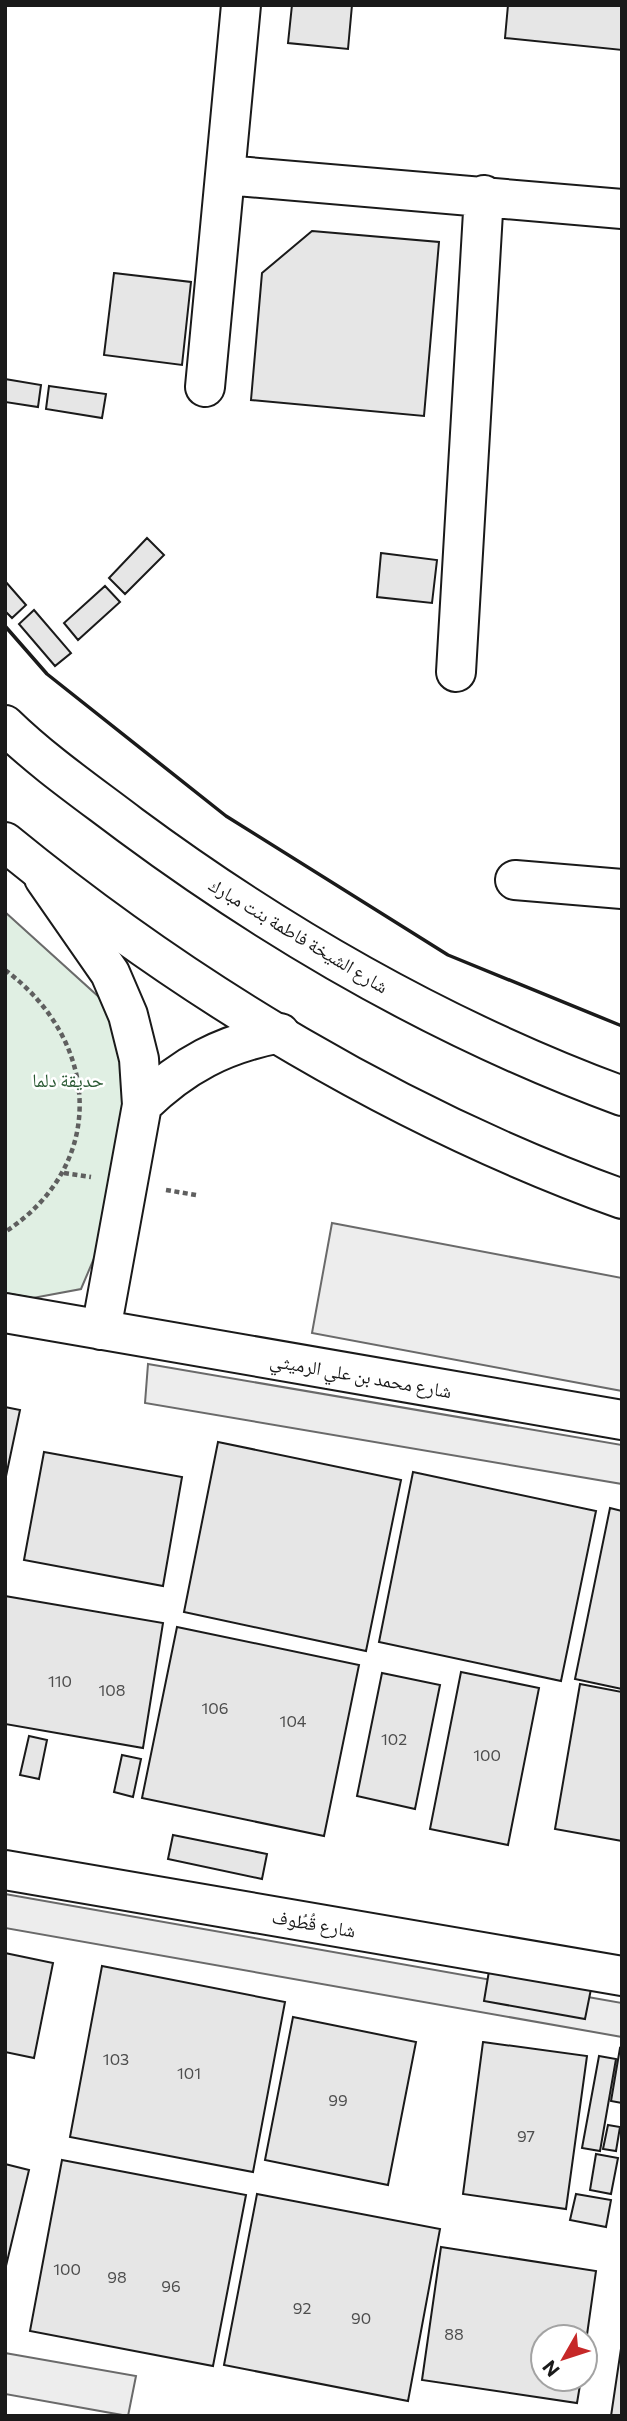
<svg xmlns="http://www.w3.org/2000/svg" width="627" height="2421" font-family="Commissioner,'Noto Naskh Arabic',sans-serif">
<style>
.green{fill:#e0efe3;stroke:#6a6a6a;stroke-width:2}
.parking{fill:#ededed;stroke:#6a6a6a;stroke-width:2}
.building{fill:#e6e6e6;stroke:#1a1a1a;stroke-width:2}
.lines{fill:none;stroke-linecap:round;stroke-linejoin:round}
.minor-casing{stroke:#1a1a1a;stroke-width:42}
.major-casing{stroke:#1a1a1a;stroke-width:42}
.path{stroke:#5f5f5f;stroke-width:4.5;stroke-dasharray:5 3.5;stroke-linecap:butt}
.minor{stroke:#fff;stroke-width:38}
.major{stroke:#fff;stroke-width:38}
.wall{stroke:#1a1a1a;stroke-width:3.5}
.labels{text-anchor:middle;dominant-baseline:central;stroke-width:5;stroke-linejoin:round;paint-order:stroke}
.number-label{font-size:16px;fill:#4d4d4d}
.street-label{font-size:19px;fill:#1a1a1a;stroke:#fff}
.park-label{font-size:19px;fill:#2b5a34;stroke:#fff}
</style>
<rect width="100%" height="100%" fill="#fff"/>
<path class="green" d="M5,912L100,998L126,1040L131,1086L98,1249L81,1289L33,1298L5,1293Z"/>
<path class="parking" d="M332,1223L622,1278V1391L312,1333Z
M148,1364L622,1445V1484L145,1403Z
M5,1894L622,2003V2037L5,1928Z
M5,2353L136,2376L128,2416L5,2394Z"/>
<path class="building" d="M292,5H352L348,49L288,43Z
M508,5H622V50L505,38Z
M312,231L439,242L424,416L251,400L262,273Z
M114,273L191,282L182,365L104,355Z
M5,379L41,385L38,407L5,402Z
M49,386L106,394L102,418L46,409Z
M147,538L164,555L125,594L109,578Z
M381,553L437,560L432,603L377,597Z
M5,581L26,605L12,618L5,611Z
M105,586L120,602L78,640L64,623Z
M34,610L71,653L55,666L19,624Z
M5,1407L20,1410L5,1481Z
M218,1442L401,1480L366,1651L184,1612Z
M44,1452L182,1477L163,1586L24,1560Z
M413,1472L596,1511L561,1681L379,1642Z
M610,1508L622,1511V1689L575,1679Z
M5,1596L163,1623L143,1748L5,1724Z
M177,1627L359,1665L324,1836L142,1798Z
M461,1672L539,1688L508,1845L430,1829Z
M382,1673L440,1685L415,1809L357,1796Z
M580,1684L622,1692V1841L555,1829Z
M29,1736L47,1740L39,1779L20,1775Z
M122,1755L141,1759L133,1797L114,1792Z
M173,1835L267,1854L262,1879L168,1859Z
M5,1953L53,1963L34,2058L5,2052Z
M102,1966L285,2002L253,2172L70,2137Z
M489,1971L591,1989L585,2019L484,2001Z
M293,2017L416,2042L388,2185L265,2160Z
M483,2042L587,2056L566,2209L463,2194Z
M620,2048L622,2049V2103L611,2101Z
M599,2056L616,2059L600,2151L582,2148Z
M608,2125L620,2127L616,2151L603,2149Z
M596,2154L618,2158L611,2194L590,2190Z
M62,2160L246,2195L213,2366L30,2331Z
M5,2164L29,2170L5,2270Z
M257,2194L440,2229L408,2401L224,2365Z
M576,2194L611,2200L606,2227L570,2220Z
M441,2247L596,2271L585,2349V2337H543V2379H581L577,2403L422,2380Z
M622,2342V2416H611Z"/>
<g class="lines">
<defs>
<path id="minor" d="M225,175L622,209
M205,387L241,5
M456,672L484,195
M44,878L110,973L128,1015L139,1059L142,1105L101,1330
M515,880L622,889
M142,1105C183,1065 223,1044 280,1033
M5,1313L622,1420
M5,1870L622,1976"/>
<path id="major" d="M5,725C43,762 88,793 130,825C280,936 446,1031 622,1096
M5,842C187,991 400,1119 622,1199"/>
</defs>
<use href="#minor" class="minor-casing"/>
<use href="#major" class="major-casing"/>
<path class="path" d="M5,970C100,1040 109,1164 5,1232
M64,1173L91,1177
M166,1190L196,1195"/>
<use href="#minor" class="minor"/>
<use href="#major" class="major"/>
<path class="wall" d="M5,626L47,674L226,816L448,955L622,1026"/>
</g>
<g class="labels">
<g class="number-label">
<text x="60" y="1680">110</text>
<text x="112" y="1689">108</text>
<text x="215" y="1707">106</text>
<text x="293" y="1720">104</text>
<text x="394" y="1738">102</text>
<text x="487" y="1754">100</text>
<text x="116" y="2058">103</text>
<text x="189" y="2072">101</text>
<text x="338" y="2099">99</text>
<text x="526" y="2135">97</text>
<text x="67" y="2268">100</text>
<text x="117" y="2276">98</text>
<text x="171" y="2285">96</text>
<text x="302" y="2307">92</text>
<text x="361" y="2317">90</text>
<text x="454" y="2333">88</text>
</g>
<g class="street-label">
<text transform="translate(299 935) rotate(31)">شارع الشيخة فاطمة بنت مبارك</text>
<text transform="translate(361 1375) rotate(10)">شارع محمد بن علي الرميثي</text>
<text transform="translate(314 1923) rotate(10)">شارع قُطُوف</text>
</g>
<g class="park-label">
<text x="68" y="1079">حديقة دلما</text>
</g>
</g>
<rect width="627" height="2421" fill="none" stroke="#1a1a1a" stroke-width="14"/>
<g transform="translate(564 2358) rotate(231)"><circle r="33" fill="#ffffff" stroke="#a3a3a3" stroke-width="2"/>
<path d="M0-5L12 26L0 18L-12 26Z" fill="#c62828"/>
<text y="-10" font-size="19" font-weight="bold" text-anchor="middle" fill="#1a1a1a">N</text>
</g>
</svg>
